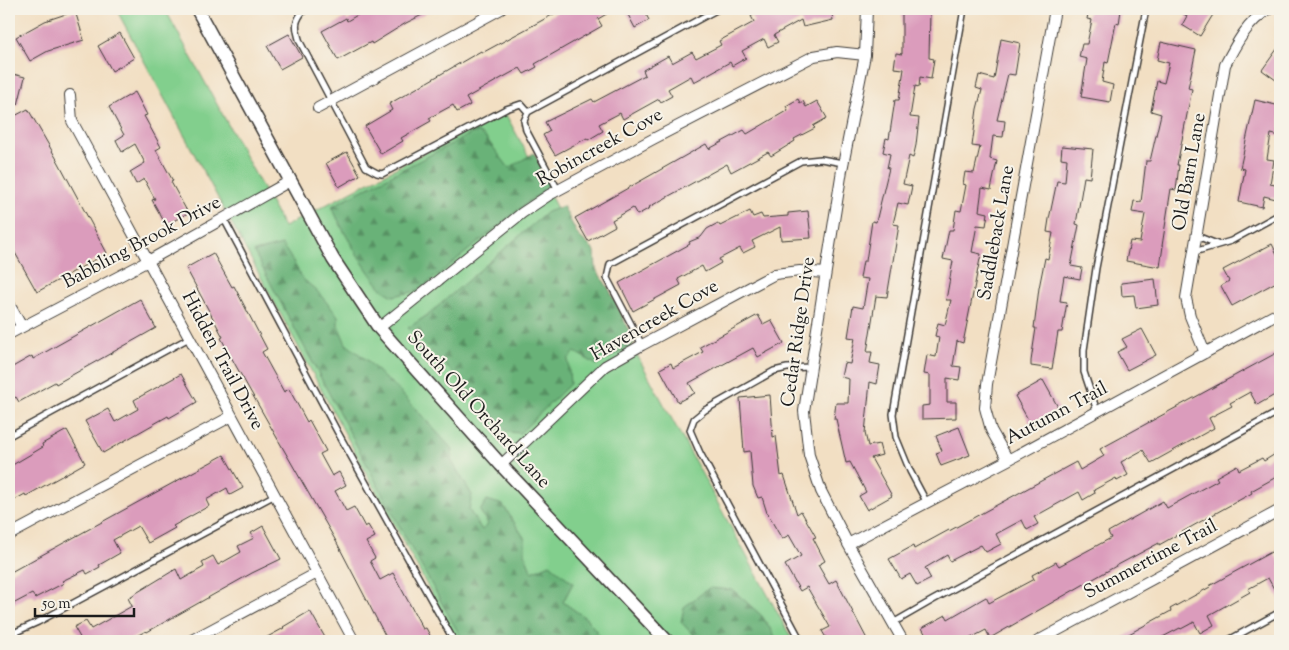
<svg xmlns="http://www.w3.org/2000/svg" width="1289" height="650" font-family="'Sorts Mill Goudy',serif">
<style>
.grass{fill:#82cf8d;stroke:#4f7654}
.forest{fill:url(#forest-firs);stroke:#42674a}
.building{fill:#db9cbc}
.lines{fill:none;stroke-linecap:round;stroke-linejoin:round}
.service-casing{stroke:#3c3935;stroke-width:8}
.minor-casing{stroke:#3c3935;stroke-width:12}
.tertiary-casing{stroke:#3c3935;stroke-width:15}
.service{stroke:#fff;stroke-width:5}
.minor{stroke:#fff;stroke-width:10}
.tertiary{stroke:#fff;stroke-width:12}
.labels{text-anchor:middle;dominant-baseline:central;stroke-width:4;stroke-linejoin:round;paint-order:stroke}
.street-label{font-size:19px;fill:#1c1c1c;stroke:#f7f3e8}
</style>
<defs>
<pattern id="forest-firs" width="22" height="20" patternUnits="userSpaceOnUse" patternTransform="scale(1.25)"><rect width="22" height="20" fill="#69b278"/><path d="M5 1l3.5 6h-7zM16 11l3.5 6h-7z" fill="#569062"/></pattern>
</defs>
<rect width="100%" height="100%" fill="#f7f3e8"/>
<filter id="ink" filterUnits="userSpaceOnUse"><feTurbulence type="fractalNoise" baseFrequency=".02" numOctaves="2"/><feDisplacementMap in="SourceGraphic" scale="10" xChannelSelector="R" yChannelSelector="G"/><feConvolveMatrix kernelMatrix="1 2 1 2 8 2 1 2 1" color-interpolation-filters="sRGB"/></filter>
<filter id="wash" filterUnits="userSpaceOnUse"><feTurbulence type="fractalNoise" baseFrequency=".0096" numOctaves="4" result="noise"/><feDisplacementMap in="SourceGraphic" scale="20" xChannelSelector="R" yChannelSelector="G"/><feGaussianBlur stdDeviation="1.12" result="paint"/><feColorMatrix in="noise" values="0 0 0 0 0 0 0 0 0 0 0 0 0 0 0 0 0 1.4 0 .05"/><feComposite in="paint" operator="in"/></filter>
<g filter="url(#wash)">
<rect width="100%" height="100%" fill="#f2dfc3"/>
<path class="grass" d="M116,9H165L284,227L504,111L793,641H457Z"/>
<path class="forest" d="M476,131L486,138L509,168L534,153L553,188L533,198L418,291L393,296C390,294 386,292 383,290C367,273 340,228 332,206Z
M563,206L578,235L595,251L596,269L609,289L635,343L597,365L575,352L568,359L570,384L520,433L507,432L486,406L408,328L429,314L547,212Z
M282,245L289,255L303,279L317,291L338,316V325L346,344L367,360L384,378L394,385L453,450L451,460L472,495L469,510L482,530L488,524L480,511L487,500L503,505L525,539V555L532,572L550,564L573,583L563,602L587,619L604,641H463L410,546L254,252Z
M709,588L733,590L762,616L778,641H699L681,622L684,607Z"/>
<g id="blocks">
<path class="building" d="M376,9H434L406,23L372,44L371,42L338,60L322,31L346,18L347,21L366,10L368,14Z
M563,9H615L598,19L602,26L535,64L537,67L524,74L520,68L498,80L466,98L470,105L457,112L453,105L429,118L431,121L401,138L403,141L381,154L365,126L392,110L389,104L481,51L482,53Z
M625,9H643L649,20L635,28Z
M765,9H831L833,20L803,27L801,20L774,35L778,42L768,47L764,39L742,51L746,58L732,66L730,62L694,82L691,76L668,89L672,96L661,102L659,99L623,119L620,113L599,124L603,131L588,140L587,138L555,155L543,135L550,131L545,122L592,99L594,102L645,75L643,70L668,56L672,63L692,52L696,58L721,45L719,41L754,22L751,16Z
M1089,9L1121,10L1119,24L1116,23L1108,63L1105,62L1102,82L1113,85L1110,102L1081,97L1087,59L1079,57L1082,44H1087L1092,20L1087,19Z
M1175,9H1207L1214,13L1200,36L1182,25L1187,16Z
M75,11L84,40L48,51L30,61L16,37L45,21Z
M902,11L930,12L929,58L934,59L931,79L920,77L919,87L915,86L910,117L919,118L916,145L913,158L909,156L903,184L912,186L908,205L898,203L893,224L899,225L887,297L876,296L867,352H872L870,363L880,365L877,384L870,382L865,433L868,446L879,444L882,455L871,458L892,496L867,510L859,496L866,492L850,462L846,463L836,419H834L836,403H848L849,379L841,377L844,363L850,364L855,338L848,337L853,306L863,308L868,279L860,278L863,261H866L872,221L876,222L889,168H887L890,154L883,152L886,138L889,139L895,100H899L904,69L894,68L896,53L902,54Z
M120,33L134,58L112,71L98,46Z
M289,34L302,57L280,69L267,46Z
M1001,39L1020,43L1015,75L1008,74L997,120L1005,121L1003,137L993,136L990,159L997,161L991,190L982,188L979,211L988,213L986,226L977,225L972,252L981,254L963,343L957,341L953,366L961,367L959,380L947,378V402H956V418L922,419V406L930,405V375L924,374L927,355L936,357L939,337L935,336L938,323L945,325L951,300H946L953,261L943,259L949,230H953L956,210L961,211L966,185L963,184L965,172L974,173L980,147L972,146L977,109L982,90L976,88L979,75L994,79Z
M1161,42L1196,50L1188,88L1192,89L1177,165H1179L1176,190L1171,189L1162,246H1163L1160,267L1126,261L1130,241L1140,242L1145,214L1132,212L1134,201L1141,202L1146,161H1150L1161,114L1151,111L1157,81L1164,83L1169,63L1157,60Z
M1280,45V83L1262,70Z
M9,73L25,77L18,105L9,102Z
M135,92L147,115L144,116L161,147L156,150L173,181L171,182L188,213L166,225L152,200L155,199L144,179L136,184L130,172L145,163L135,144L122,152L116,140L124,135L109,107Z
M798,99L800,103L803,101L806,107L817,101L827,118L813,126L815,128L794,139L795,141L771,156L768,152L731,172L727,164L649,207L650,208L637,215L633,208L612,220L615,226L588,241L575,218L706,144L709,149L744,130L747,134L788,110L786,106Z
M1255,100L1280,106V136L1271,134L1267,159L1274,160L1270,184L1280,186V200L1264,196L1262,207L1239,202L1245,169L1240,168Z
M28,109L59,163L107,253L37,292L9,242V119Z
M1062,146L1093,149L1090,178L1084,177L1076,224L1079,225L1071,266L1082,268L1080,279L1064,276L1060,301L1067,302L1062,332H1058L1052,369L1031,366V361L1036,328H1034L1039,288L1045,258L1048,259L1053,233L1047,232L1049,219L1057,181L1065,182L1067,159L1061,158Z
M347,152L360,175L339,187L326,163Z
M750,211L753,217L761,214L763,218L788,216V213L808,211L811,238L781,240L780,227L752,241L755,247L743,253L740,248L719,259L721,263L705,272L702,266L678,279L681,285L633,311L619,283L690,244L689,242L701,237L707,229L718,223L720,226Z
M1272,244L1280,260V280L1232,306L1221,286L1229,281L1223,270Z
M213,253L232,287L234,286L267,349L262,352L284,392L289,389L307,422L309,420L326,451L320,454L332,476L339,472L346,485L335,491L346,511L354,507L365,527L368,525L375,537L366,542L375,558L370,561L380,580L393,573L423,629L426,628L433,641H388L337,543L236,366L221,338L223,337L186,268Z
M1155,279L1158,305L1136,308L1134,295L1122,296L1121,283Z
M140,299L156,328L56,384L55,382L19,402L16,397L9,401V369L32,356L33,359Z
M758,315L763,324L771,320L784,343L758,357L753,348L689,383L695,393L678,402L660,369L671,363L673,368L703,352L700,347Z
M1142,329L1156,355L1127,370L1117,352L1127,347L1122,339Z
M1280,351V392L1257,405L1250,392L1230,403L1232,406L1209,418L1214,428L1151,463L1143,450L1121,462L1128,475L1117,481L1116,478L1094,490L1095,493L1083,500L1079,492L1034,517L1038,524L1027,530L1022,520L996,534L1001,544L986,552L981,545L950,561L947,555L925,568L931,579L917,586L910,574L901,579L889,559L913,546L914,549L949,530V531L1076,462L1080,470L1104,456L1100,449Z
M181,374L197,402L169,418L168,416L103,453L85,421L108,409L115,422L138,409L134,400Z
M1043,380L1059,409L1031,425L1015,396Z
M770,395L773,437L776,436L781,476L784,475L797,514L801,511L816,537L813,538L825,561L818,565L829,584L836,580L868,641H828L822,631L830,627L807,587L800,591L785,565L801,556L789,535L782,539L767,513L762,497L758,498L753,486L750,451L744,452L740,398Z
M959,427L970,455L941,466L936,453L942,451L936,436Z
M67,430L85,463L26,496L25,494L9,503V467L43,447L42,444Z
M1280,451V475L1251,491L1252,493L1216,513L1159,545V543L1116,566L990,638L986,630L965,641H929L922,628L946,615L948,619L986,597L989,603L1034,579L1032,575L1056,562L1059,566L1111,538L1108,532L1163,501L1167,508L1218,480L1216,477L1237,465L1239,470L1262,458L1264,461Z
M224,455L243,488L230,495L227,488L206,500L209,506L173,526L175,528L148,543L138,526L113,540L120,553L99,565L100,567L87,574L85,570L62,581L64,583L35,598L32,594L9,606V573Z
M263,526L281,559L252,573L147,632L146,631L127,641H82L74,627L86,621L91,629L132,606L128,598L176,569L181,580L204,567L202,562L213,556L218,565L241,552L238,546L254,538L251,533Z
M1273,551L1280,564V600L1268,578L1248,589L1250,592L1209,615L1214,625L1200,633L1194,622L1181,629L1180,628L1155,641H1116L1171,611L1170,609L1210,587L1209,586Z
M310,611L327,641H260L284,628L283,627Z"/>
</g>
</g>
<g filter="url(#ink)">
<use href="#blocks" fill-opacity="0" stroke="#3c3935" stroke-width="1"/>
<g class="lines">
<defs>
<path id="service" d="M305,9C294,21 295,27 300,42L366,167L377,173L382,174L506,109L521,104L528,112
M558,190L526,130L524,121L528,112L718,9
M224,219L337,431L454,641
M1197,236L1217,244
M1194,252L1231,241L1280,214
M642,345L607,278L610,264L801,161L821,159L843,163
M1097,411L1084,372V350L1096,268L1146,9
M9,436L189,338
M927,503L910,471L896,437L893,414L964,9
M893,623L933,600L1280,411
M9,635L38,622L275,495
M801,641L700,453L690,430L694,419L705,410L774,371L787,368L810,367
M1227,641L1280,612"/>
<path id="minor" d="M867,9L865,55L842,170L804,411L809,455L821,491L848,544L903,641
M70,95L72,121L354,641
M318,108L501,9
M9,304L22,327
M379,328L522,213L549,195L653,139L814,56L837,52L865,55
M9,334L148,261L290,181
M1205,353L1190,316L1186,298L1225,65C1236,44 1248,21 1269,9
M1008,460L991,430L985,408L987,384L1055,9
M501,465L605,366L642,345L775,274L800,271L825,273
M9,535L232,416
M848,544L1008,460L1280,312
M190,641L317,573
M1038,641L1280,510"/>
<path id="tertiary" d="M197,9L333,259L379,328L501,465L667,641"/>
</defs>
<use href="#service" class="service-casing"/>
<use href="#minor" class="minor-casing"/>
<use href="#tertiary" class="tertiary-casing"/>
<use href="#service" class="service"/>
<use href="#minor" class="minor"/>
<use href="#tertiary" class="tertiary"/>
</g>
</g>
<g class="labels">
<g class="street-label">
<text transform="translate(600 148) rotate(-29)">Robincreek Cove</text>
<text transform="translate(1190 172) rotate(-80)">Old Barn Lane</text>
<text transform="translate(997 233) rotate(-80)">Saddleback Lane</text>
<text transform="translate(142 243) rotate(-28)">Babbling Brook Drive</text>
<text transform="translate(655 321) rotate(-30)">Havencreek Cove</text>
<text transform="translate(799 332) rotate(-82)">Cedar Ridge Drive</text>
<text transform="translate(222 361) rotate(62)">Hidden Trail Drive</text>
<text transform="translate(478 410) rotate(48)">South Old Orchard Lane</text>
<text transform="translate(1057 414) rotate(-28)">Autumn Trail</text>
<text transform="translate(1151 560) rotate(-28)">Summertime Trail</text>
</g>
</g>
<rect width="1289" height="650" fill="none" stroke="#f7f3e8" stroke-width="30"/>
<path d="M35 608v8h99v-8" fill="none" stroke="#1c1c1c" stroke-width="2.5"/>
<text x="42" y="608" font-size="15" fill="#1c1c1c" stroke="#f7f3e8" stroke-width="4" paint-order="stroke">50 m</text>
</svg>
